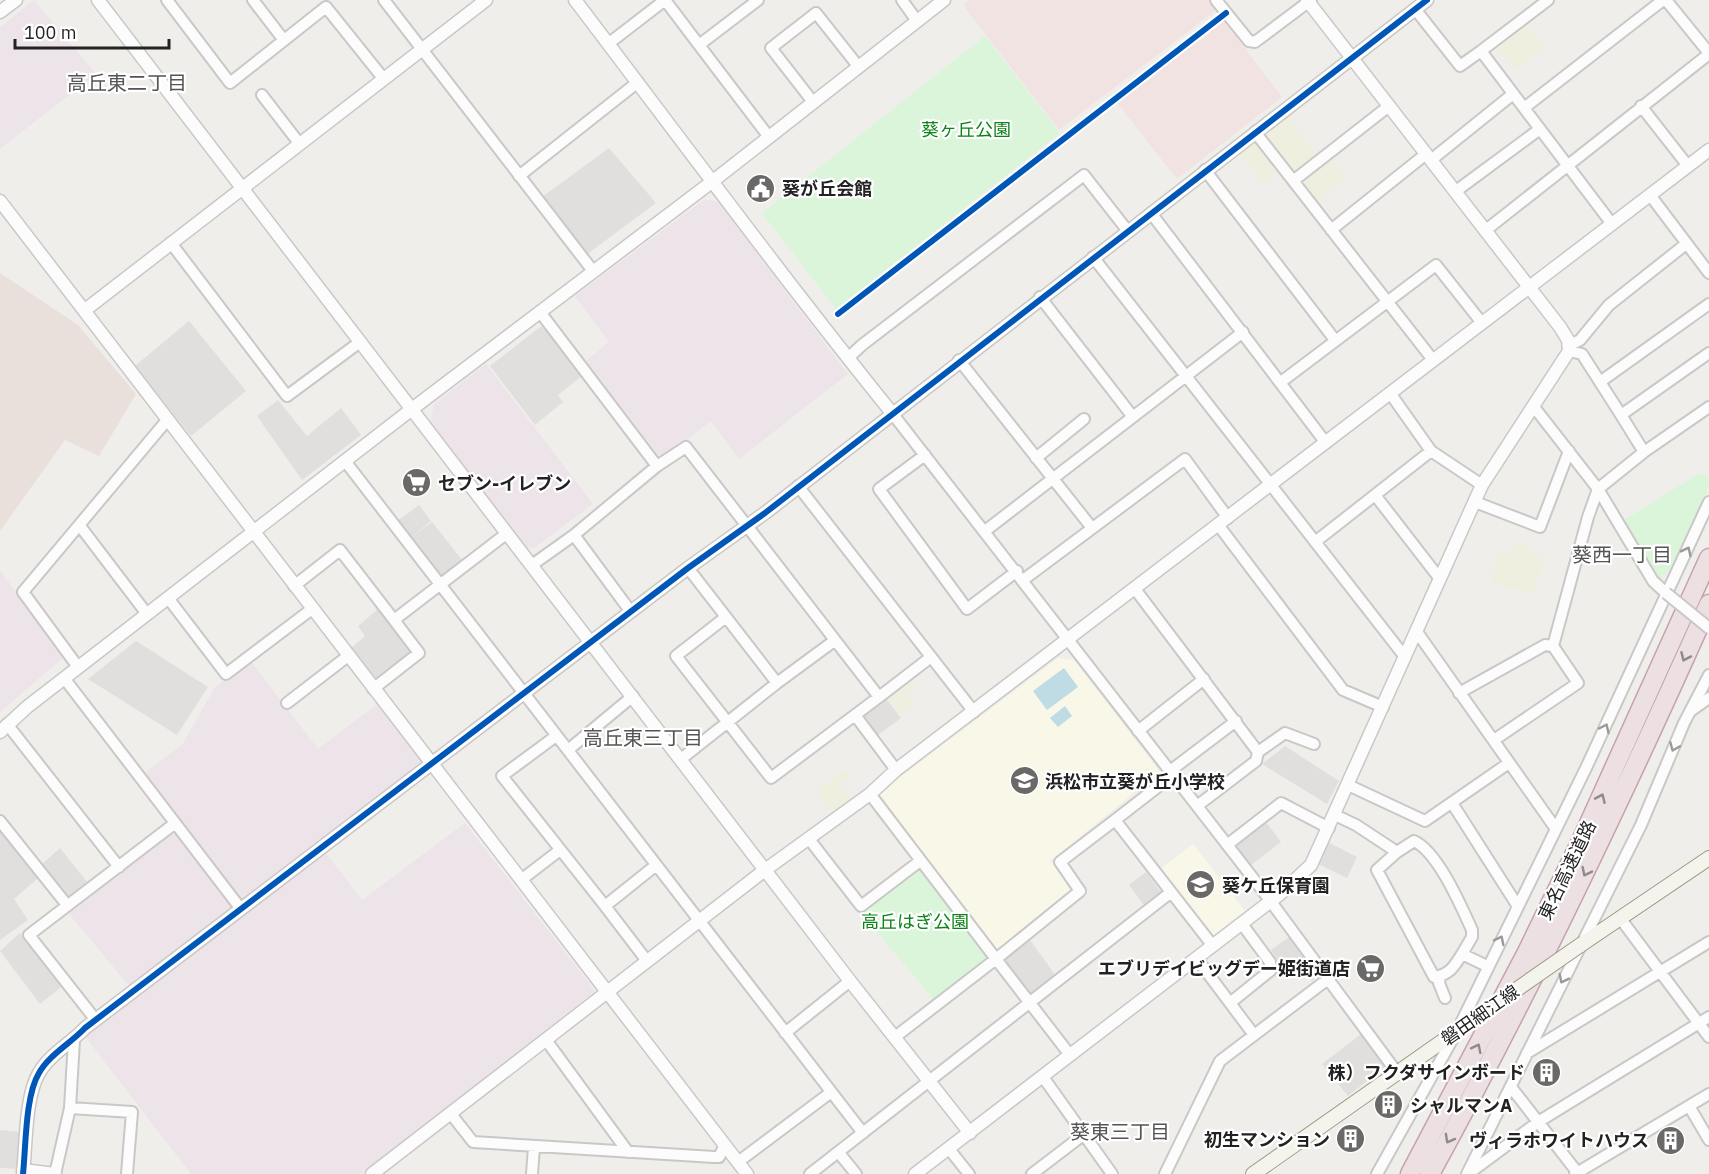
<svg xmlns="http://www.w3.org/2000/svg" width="1709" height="1174" font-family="'IBM Plex Sans','Noto Sans JP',sans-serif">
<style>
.commercial{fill:#f1e3e1}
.industrial{fill:#ede4e9}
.education{fill:#f8f7e8}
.military{fill:#eae0db}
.farmland{fill:#efefdf}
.park{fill:#daf5da}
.parking{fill:#e0dfde}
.water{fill:#bfdbe3}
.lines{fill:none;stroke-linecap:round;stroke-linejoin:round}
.minor-casing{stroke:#c9c8c7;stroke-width:14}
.tertiary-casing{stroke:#c9c8c7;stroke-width:15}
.secondary-casing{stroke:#999a82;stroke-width:16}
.motorway-casing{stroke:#c5a2ac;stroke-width:21}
.minor{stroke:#fdfcfc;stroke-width:10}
.tertiary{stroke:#fdfcfc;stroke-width:12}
.secondary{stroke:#f4f4ed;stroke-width:14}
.motorway{stroke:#ece0e2;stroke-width:18}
.minor-bridge-casing{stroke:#c9c8c7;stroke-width:14;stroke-linecap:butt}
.secondary-bridge-casing{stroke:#999a82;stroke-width:16;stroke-linecap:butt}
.minor-bridge{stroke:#fdfcfc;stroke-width:10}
.secondary-bridge{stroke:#f4f4ed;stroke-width:14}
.cycleway-casing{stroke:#fff;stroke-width:10}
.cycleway{stroke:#0057b8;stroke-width:6}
.oneway{stroke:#9a9a9a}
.oneway2{stroke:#918a8c}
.labels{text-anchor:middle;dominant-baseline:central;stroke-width:4.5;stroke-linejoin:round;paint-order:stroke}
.park-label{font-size:18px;fill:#0c8416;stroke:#fff}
.poi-label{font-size:18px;font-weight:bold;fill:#222;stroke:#fff;text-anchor:start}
.street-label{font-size:18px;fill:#222;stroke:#fff}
.neighbourhood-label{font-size:20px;fill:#555;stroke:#fff}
</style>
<rect width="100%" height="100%" fill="#f0eeeb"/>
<path class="commercial" d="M969,0H1209L1216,10L1059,130L963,5Z
M1223,20L1282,97L1177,179L1117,103Z"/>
<path class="industrial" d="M34,0L96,74L0,149V27Z
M705,199L718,202L848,374L739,459L711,421L666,456L658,455L586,361L609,342L575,296Z
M486,364L593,504L534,548H524L430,423L434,404Z
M0,570L63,658L0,712Z
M250,660L318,749L380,702L424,763L243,902L142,775L182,745L215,687Z
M465,823L595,991L361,1174H191L83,1034L325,852L362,900Z
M175,830L234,907L130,987L69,914Z"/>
<path class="education" d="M1058,658L1074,660L1160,772L1050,861L1073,890L997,954L879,793Z
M1193,844L1245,911L1211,937L1159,870Z"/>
<path class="military" d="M0,273L78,325L136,394L99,456L65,440L0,531Z"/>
<path class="farmland" d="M1526,23L1545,47L1515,70L1496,46Z
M1287,117L1320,160L1298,176L1290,173L1264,140L1266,132Z
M1251,144L1261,146L1280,169L1263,183L1239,154Z
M1330,160L1345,178L1314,203L1302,188L1305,179Z
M1518,541L1530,545L1529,554L1545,559L1533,594L1491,582L1498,552H1512Z
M910,680L916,688L908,693L915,703L900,714L887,697Z
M845,769L850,775L839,783L851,799L833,812L817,790Z"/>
<path class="park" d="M985,36L1060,133L836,309L762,213Z
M1700,473L1709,478C1709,501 1679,563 1661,578H1654L1622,521Z
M915,871L924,873L987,956L985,961L934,1000L861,913Z"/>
<path class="parking" d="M609,148L656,203L586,255L542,197Z
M189,321L246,391L191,436L135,366Z
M540,327L547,328L583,375L558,395L563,402L535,425L490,366Z
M278,400L307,436L341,408L361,435L302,480L257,416Z
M419,505L431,521L411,537L432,522L463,561L443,577L436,575L396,522Z
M378,609L409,649V656L382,678L373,677L351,648L365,636L358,626Z
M136,641L208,687L177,735L88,679Z
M885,697L901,718L874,738L863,723L864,713Z
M1285,746L1339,781L1327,804L1262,764Z
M1265,821L1281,842L1251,865L1235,845Z
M0,829L38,878L14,899L28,920L0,940Z
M1328,842L1357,857L1347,878L1318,864Z
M60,848L88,883L67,900L41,865Z
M1146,872L1161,892L1160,898L1146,908L1129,885Z
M20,933L61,987L40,1004L0,951Z
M1289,937L1317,976L1312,981L1292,957L1281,965L1271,950Z
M1030,940L1058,979L1031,998L1003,960Z
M1361,1034L1386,1066L1348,1096L1322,1064Z
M0,1130L23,1132L20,1169L0,1168Z"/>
<path class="water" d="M1064,668L1078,687L1047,710L1033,691Z
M1065,706L1072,716L1058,727L1050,718Z"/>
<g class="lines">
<defs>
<path id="minor" d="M167,0L230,83L326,7L383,78
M253,0L283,39
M384,0L593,271
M665,0L699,45
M758,0L699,45L769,137
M902,0L917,21
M1216,0L1249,41L1255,42L1311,0
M1666,0L1709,53
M1415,9L1460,66L1481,51
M608,44L665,0
M262,95L299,143
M813,102L771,48L816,13L858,66
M1641,106L1688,166
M1524,108L1481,51L1548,0
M1255,132L1433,360
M1431,160L1513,94
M1205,170L1335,340
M519,176L638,82
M1293,181L1389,106
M1456,191L1540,129
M1650,195L1709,273
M1151,213L1326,443
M1612,224L1524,108L1663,0
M1331,230L1426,154
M1486,230L1709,54
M171,243L287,396L360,342
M1093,257L1405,657
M1040,297L1133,417
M540,312L657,466L686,447L879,697L931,657
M1568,346L1580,340L1609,305L1686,244
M1569,351L1582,354L1621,415L1709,353
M848,358L862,345L1084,175L1127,230
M959,360L1092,528
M1281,382L1436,265L1482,323
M1600,382L1709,304
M1390,393L1431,451L1482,485
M1534,407L1598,489L1653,581L1666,593
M892,413L1263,891L1398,1074
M1621,415L1644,452
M925,455L879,489L967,609L1017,571
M1036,458L1084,419
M345,461L863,1133
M798,486L974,712
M1375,495L1440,579
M1475,502L1540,527L1569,451
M80,526L147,614
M1219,526L1343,690L1383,707
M985,531L1243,332
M574,535L631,612
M1315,542L1431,451
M532,565L574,535L657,466
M688,568L726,617
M1023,580L1185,459L1228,518
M294,586L340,550L394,620
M1135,589L1258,752L1256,761L1197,806
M168,598L226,674L312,609
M1417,632L1556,829
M834,641L777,683L726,617L676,656L771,778L855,715
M78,667L23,592L168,419
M64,678L241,909
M373,689L419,653L394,620L506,534
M1459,693L1545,645L1553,646L1588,517L1598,489L1644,452L1709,407
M879,697L855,715L896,770
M287,703L348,656
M1692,710L1709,698
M7,724L119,867
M1138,731L1204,679
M556,736L502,776L605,906
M1494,740L1578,683L1553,646
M568,750L633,696
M1258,752L1285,733L1314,744
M681,759L777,683
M1170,771L1236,721
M1173,775L1115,820L1213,946
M1348,785L1425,821L1509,763
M870,794L996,959L1080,891L1060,862L1115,820
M1452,803L1517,905
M1335,815L1356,825L1397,852L1414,841C1438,852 1461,906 1472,930V937L1462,954L1487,966
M0,821L67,905
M809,839L861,906L920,861
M1227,845L1281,803L1329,828
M1397,852L1377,870L1434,977C1449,975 1454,967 1462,954
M521,880L560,850
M1620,918L1709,1037
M1197,959L1254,1035
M647,961L605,906L655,866
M1440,976L1439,983L1445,998
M1230,1003L1271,970L1270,962L1242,924
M95,1019L29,935L174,824
M785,1033L850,981
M895,1037L996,959L1070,1055
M74,1040L70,1108L132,1112L127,1174
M546,1040L628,1152
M1527,1053L1709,942
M1043,1077L1112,1174
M1511,1087L1577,1172
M1689,1106L1709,1140
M451,1114L473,1142L714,1157H719L725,1145
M949,1149L969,1174
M839,1153L856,1174
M738,1162L830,1093
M55,1174L70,1108
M532,1174L534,1147
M810,1174L1170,893
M1032,1174L1083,1135
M1165,1174L1220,1061L1328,979
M1377,1174L1457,1031L1586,768L1709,502
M1467,1174L1641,825L1684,723L1709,675
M1468,1174L1538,1122L1709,1017
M1575,1174L1709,1094"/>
<path id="tertiary" d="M98,0L850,981L970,1133
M575,0C680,138 783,278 892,413
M0,12L16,0
M0,201L747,1174
M85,310L486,0
M0,732L27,707L412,409L713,181L944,0
M23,1170L55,1174
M23,1174C26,1147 25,1096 39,1073C49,1055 71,1043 85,1028L688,568L765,513L1427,0
M372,1174L765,870L870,794L896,770L1709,150
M915,1174L1280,894L1311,865L1482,485L1569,351L1568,340L1560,327L1307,0"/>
<path id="secondary" d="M1579,946L1709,858
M1253,1174L1457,1031"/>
<path id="motorway" d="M1410,1174L1526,954L1581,841L1709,558
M1430,1174C1532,988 1623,797 1709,604"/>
</defs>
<use href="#minor" class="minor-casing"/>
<use href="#tertiary" class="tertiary-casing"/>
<use href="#secondary" class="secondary-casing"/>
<use href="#motorway" class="motorway-casing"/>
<use href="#minor" class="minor"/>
<use href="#tertiary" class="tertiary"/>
<use href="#secondary" class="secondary"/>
<use href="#motorway" class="motorway"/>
<defs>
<path id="minor-bridge" d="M1666,593L1709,628"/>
<path id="secondary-bridge" d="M1457,1031L1579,946"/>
</defs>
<use href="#minor-bridge" class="minor-bridge-casing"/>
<use href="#secondary-bridge" class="secondary-bridge-casing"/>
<use href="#minor-bridge" class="minor-bridge"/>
<use href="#secondary-bridge" class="secondary-bridge"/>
<defs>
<path id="cycleway" d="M838,314L1226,13
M23,1174C26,1147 25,1096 39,1073C49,1055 71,1043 85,1028L688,568L765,513L1427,0"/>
</defs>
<use href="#cycleway" class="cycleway-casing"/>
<use href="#cycleway" class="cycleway"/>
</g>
<defs><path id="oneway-chevron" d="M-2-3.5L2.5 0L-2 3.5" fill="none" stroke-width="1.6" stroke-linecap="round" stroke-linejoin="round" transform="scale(1.5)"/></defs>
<g class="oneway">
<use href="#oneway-chevron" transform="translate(1687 551) rotate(-64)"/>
<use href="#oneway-chevron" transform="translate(1605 728) rotate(-65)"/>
<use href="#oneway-chevron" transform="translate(1674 747) rotate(113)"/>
<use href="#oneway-chevron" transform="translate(1500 940) rotate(-64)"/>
<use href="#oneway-chevron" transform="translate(1563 979) rotate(117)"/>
</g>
<g class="oneway2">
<use href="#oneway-chevron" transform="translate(1685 657) rotate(114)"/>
<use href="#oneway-chevron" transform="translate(1601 798) rotate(-66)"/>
<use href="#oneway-chevron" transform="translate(1586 872) rotate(116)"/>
<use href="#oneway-chevron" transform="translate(1477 1048) rotate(-63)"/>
<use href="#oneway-chevron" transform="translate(1449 1139) rotate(119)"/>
</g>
<defs>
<symbol id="civic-disc" viewBox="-11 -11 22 22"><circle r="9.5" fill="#6a6968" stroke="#fff"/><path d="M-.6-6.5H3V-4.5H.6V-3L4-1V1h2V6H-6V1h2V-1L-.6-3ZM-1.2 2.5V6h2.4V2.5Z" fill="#fff"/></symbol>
<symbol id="supermarket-disc" viewBox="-11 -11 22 22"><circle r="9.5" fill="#6a6968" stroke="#fff"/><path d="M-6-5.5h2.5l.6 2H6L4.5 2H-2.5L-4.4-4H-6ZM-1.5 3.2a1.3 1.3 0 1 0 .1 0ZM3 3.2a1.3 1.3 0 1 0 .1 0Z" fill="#fff"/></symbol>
<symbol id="school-disc" viewBox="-11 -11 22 22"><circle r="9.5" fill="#6a6968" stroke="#fff"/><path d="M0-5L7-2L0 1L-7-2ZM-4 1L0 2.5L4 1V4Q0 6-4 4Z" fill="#fff"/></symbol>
<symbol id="building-disc" viewBox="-11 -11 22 22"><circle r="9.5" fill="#6a6968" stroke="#fff"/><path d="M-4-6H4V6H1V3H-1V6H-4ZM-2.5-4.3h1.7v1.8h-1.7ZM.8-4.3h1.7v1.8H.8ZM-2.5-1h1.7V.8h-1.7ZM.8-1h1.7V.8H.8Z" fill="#fff"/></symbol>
</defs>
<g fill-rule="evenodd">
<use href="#civic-disc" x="744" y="172" width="33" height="33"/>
<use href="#supermarket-disc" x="400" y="466" width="33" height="33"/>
<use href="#school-disc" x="1008" y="764" width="33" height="33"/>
<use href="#school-disc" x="1184" y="868" width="33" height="33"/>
<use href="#supermarket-disc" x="1354" y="952" width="33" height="33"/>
<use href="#building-disc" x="1530" y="1056" width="33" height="33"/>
<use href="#building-disc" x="1372" y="1088" width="33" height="33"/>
<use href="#building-disc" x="1334" y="1122" width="33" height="33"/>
<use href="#building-disc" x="1654" y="1124" width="33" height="33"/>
</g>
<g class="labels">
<g class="park-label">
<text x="966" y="129">葵ヶ丘公園</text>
<text x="915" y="921">高丘はぎ公園</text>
</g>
<g class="poi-label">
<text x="782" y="188">葵が丘会館</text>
<text x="438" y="483">セブン-イレブン</text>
<text x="1045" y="781">浜松市立葵が丘小学校</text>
<text x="1222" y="885">葵ケ丘保育園</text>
<text x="1350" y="968" text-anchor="end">エブリデイビッグデー姫街道店</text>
<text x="1525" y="1072" text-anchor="end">株）フクダサインボード</text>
<text x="1410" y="1105">シャルマンA</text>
<text x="1330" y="1139" text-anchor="end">初生マンション</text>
<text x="1649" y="1140" text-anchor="end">ヴィラホワイトハウス</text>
</g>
<g class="street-label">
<text transform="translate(1567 870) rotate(-64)">東名高速道路</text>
<text transform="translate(1480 1015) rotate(-35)">磐田細江線</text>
</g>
<g class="neighbourhood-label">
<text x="127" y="82">高丘東二丁目</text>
<text x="1622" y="554">葵西一丁目</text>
<text x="643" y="737">高丘東三丁目</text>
<text x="1120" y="1131">葵東三丁目</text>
</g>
</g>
<path d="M15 39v9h154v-9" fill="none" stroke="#222222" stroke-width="3"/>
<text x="24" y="39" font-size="18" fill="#222222" stroke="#ffffff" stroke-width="4.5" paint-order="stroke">100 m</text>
</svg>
